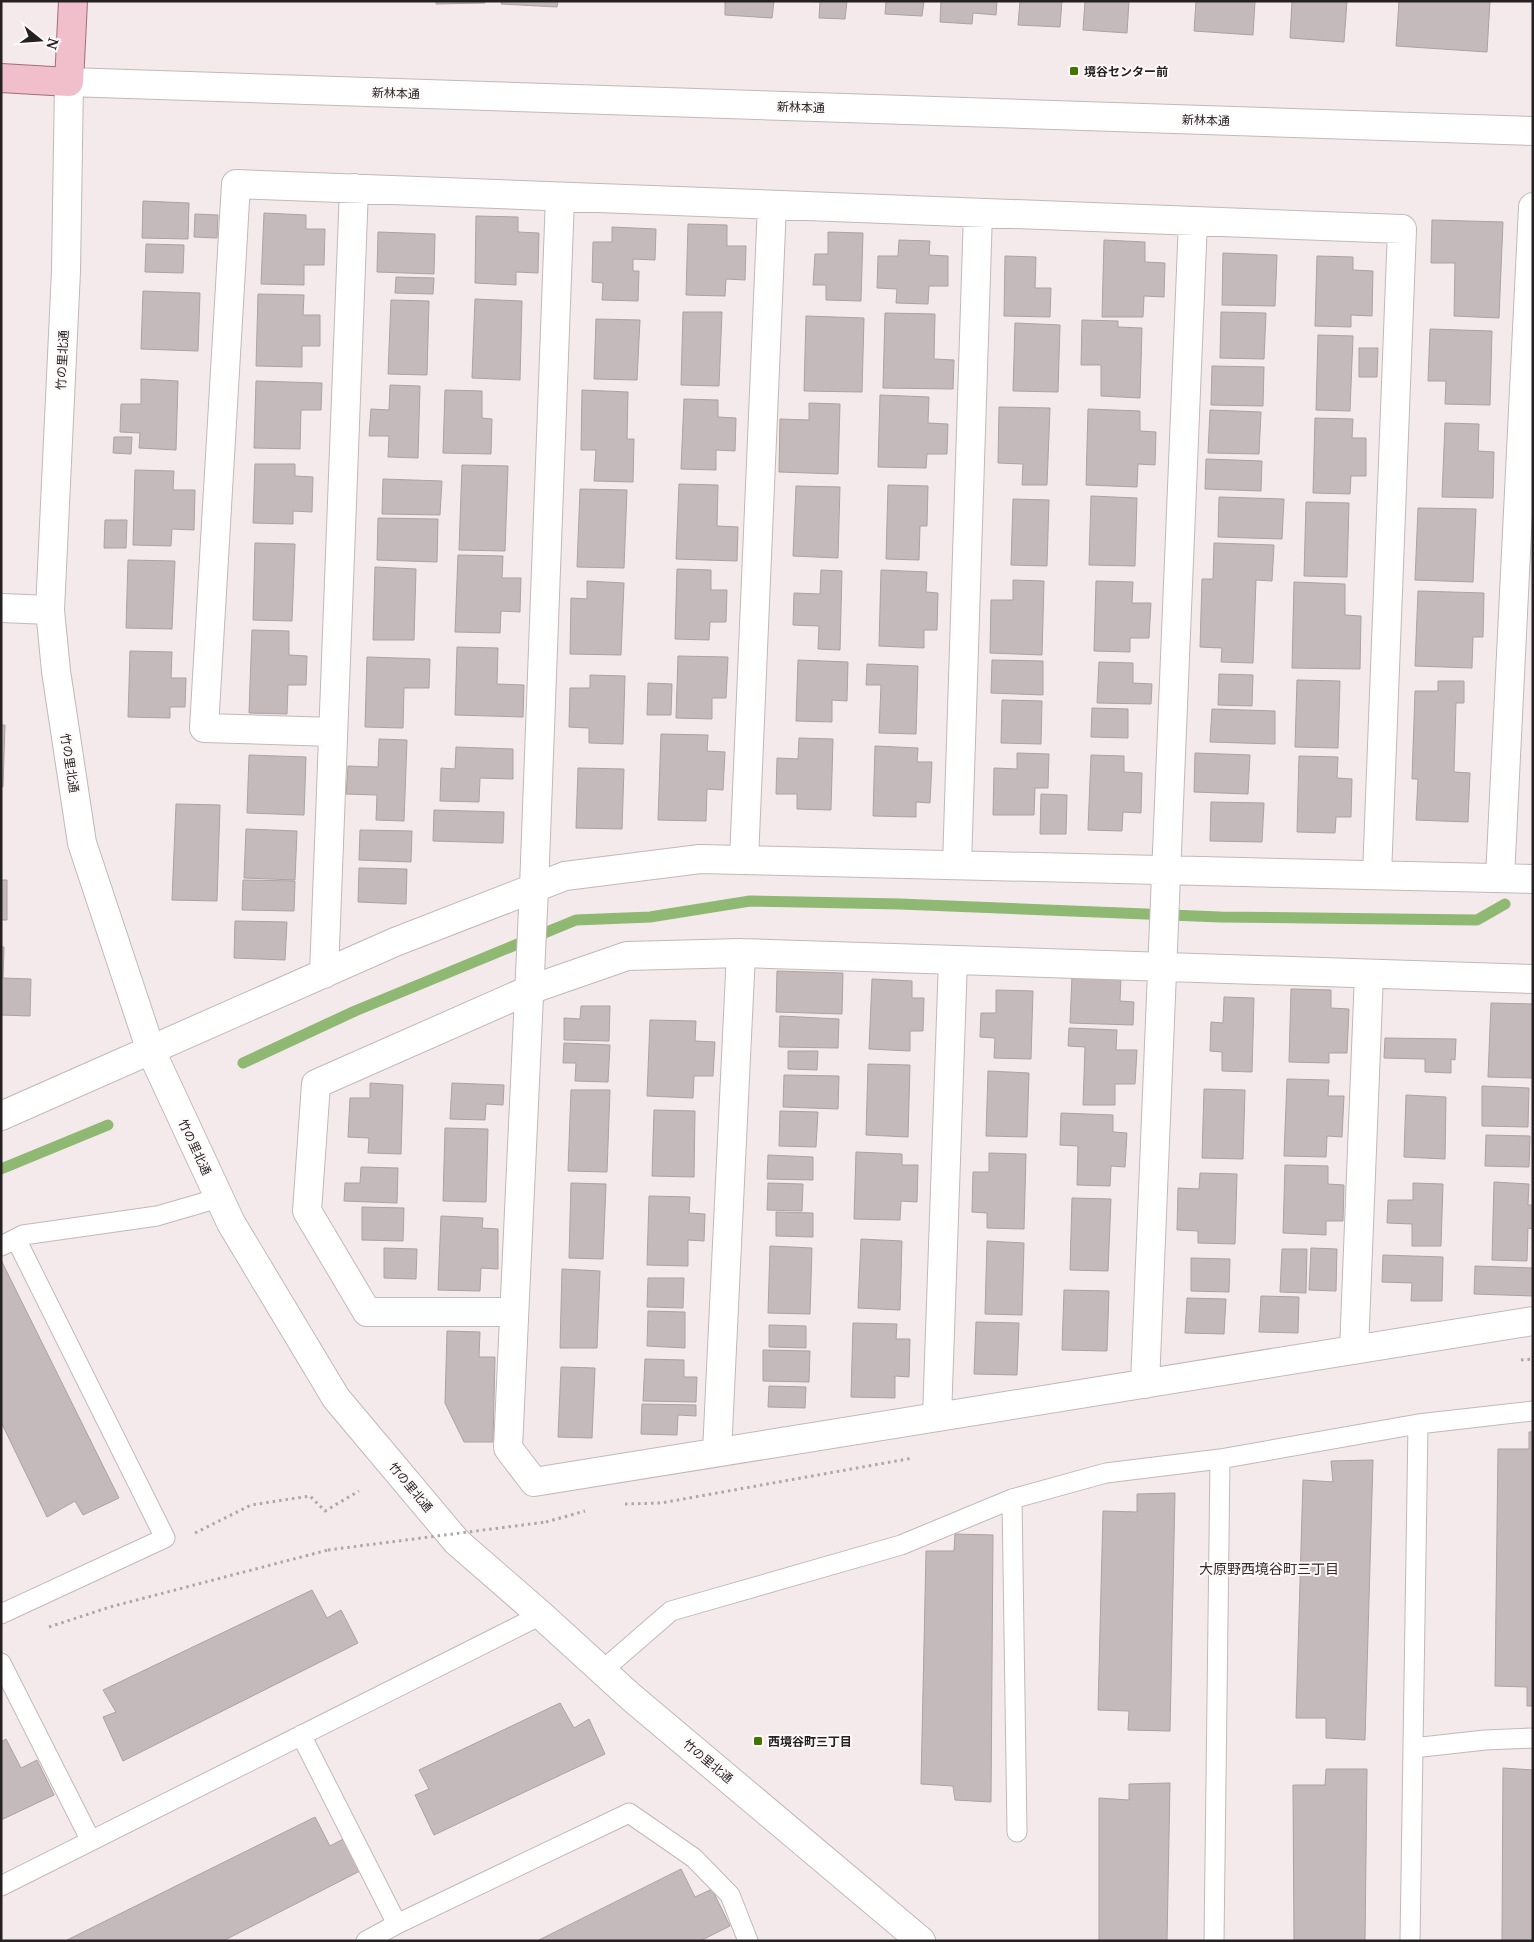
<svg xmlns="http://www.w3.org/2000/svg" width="1534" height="1942" font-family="'Noto Serif','Noto Sans JP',serif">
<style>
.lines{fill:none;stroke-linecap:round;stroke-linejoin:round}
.stream{stroke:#8fb872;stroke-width:11}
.building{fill:#c4babc;stroke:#aca2a4}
.lane-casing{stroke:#c2b8ba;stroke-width:21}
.street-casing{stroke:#c2b8ba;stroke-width:30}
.secondary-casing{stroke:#c2b8ba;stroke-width:30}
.primary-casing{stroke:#a46c7a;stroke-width:30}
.path{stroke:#afa6a8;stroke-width:3;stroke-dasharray:2.5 4;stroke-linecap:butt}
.lane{stroke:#fff;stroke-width:19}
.street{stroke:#fff;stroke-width:28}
.secondary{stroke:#fff;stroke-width:28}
.primary{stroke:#f1bfcb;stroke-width:28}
.path-bridge{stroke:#afa6a8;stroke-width:3;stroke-dasharray:2.5 4;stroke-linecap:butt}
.poi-dot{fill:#417500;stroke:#fef8f9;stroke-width:2}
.labels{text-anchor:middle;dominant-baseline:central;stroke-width:4;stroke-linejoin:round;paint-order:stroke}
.poi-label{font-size:12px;font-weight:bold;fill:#252122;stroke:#fef8f9;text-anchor:start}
.street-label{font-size:12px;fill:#252122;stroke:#fef8f9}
.neighbourhood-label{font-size:14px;fill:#332b2c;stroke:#fef8f9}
</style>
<rect width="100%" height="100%" fill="#f4e9eb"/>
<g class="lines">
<path class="stream" d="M243,1063L355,1011L576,920L650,917L750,901L900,904L1220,917L1477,920L1505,904
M1,1169L108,1125"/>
</g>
<path class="building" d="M436,1H485V3L436,4Z
M502,1H558L557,7L501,4Z
M725,1H774L772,18L725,15Z
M802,1H847L845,19L819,18L820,2Z
M886,1H924L922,16L885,14Z
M941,1H997L996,15L973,13L972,24L940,22Z
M1020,1H1062L1060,27L1018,25Z
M1085,1H1129L1127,33L1083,30Z
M1196,1H1255L1253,35L1194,31Z
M1292,1H1347L1344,42L1290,38Z
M1399,1H1490L1487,52L1396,46Z
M143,201L189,203L188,239L142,238Z
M264,213L306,215V229H325L324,265H304V285L261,284Z
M195,214L218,215L217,238L194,237Z
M476,216L518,217V232L539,233L538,273L516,272V285L475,283Z
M1432,220L1503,222L1499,318L1454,316L1455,263H1431Z
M688,224L727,225V246H746L745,280L726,279L725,296L686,295Z
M612,227L656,229L655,260L633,259V271H639L638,301L602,300L603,283L592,282L593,242H612Z
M378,232L435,234L434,274L377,272Z
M828,232L863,233L861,301L826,300V285H813L815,254H828Z
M899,240L930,241L929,255L948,256V286H929L928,304L896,303L897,289L877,288L878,256H898Z
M1104,240L1145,242V262L1165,263L1164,297L1144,296L1143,317H1102Z
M146,244L184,245L183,273L145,272Z
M1223,253L1277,255L1275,306L1222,305Z
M1005,256L1036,257L1035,288H1051L1050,317L1004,316Z
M1317,256L1353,257V270L1373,271L1372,316L1351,315V327L1315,326Z
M396,277L434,278L433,294L395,293Z
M143,291L200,293L198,351L141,349Z
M258,294L304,295L303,315H320V346H302V367L256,366Z
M475,299L522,301L520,380L472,378Z
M391,300L429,301L427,375L388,374Z
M683,312H722L719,386L681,385Z
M1221,312L1266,313L1264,359L1220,358Z
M885,313L935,314L934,359L954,360L953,389L883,388Z
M806,316L864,318L862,392L804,391Z
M596,319L640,320L637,380L594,379Z
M1082,320L1118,321V327L1142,328L1140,398L1101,396V365H1081Z
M1015,323L1060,325L1058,392L1013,391Z
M1430,329L1492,331L1490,405L1445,404L1446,381H1428Z
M1318,335L1353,336L1350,411L1316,410Z
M1359,348H1378L1377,377H1359Z
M1212,366L1264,367L1263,406L1211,405Z
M141,379L178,381L176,450L139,448L140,433L120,432L121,404H141Z
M256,381L322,383L321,410H301L300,449L254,448Z
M390,385L420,386L418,458L388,457L389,436H369L371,409L389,410Z
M445,390L482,391V418L492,419L491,454L443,453Z
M582,390L628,392L627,439H634L633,482L594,481L596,450H581Z
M880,395L929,397L928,423L948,424L947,454H927L926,468L878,467Z
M684,399L718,400V417L736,418L735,451L716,450V470L681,469Z
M809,403L840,404L838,474L779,472L780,419L809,420Z
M999,407L1050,408L1047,485H1022L1023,464L998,463Z
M1088,409L1140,411V431L1156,432L1155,465L1138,464L1137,487L1086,485Z
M1210,410L1261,412L1259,454L1208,453Z
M1315,418L1353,419L1352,438H1366V476H1351L1350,494L1313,493Z
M1445,423L1479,424L1478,451L1494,452L1493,498L1442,497Z
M114,437H132L131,454L113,453Z
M1206,459L1262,461L1261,491L1205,489Z
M255,464H295V476L313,477L312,512L293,511V524L253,523Z
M462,465L508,466L505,551L459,550Z
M135,470L174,471L173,490H195L194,530L172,529L171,546L133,545Z
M383,479L442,481L440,515L382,514Z
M679,484L718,485L717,526L738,527L737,561L676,559Z
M888,485L928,486L927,526H920L919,560L886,559Z
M796,486L840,487L838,558L793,556Z
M580,489L627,490L624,568L577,567Z
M1091,496L1137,498L1135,566L1089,565Z
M1219,497L1284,499L1282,539L1218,537Z
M1013,499L1049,500L1047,566L1011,565Z
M1306,502L1349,503L1347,577L1304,576Z
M1418,508L1476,509L1473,582L1415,580Z
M378,518L438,519L437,562L377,560Z
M105,520H127L126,548H104Z
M255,543L295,544L292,621L253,620Z
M1214,543L1274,545L1272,581L1256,580L1253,663L1221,662L1222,648L1200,647L1202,579H1213Z
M458,555L503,556L502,578H521L520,612L501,611L500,633L455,632Z
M128,560L175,561L172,629L126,628Z
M375,567L416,569L414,640H373Z
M677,569L711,570V590H727L726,622H710L709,640L675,639Z
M821,570L842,571L840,650L818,649L819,626L793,625L794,593L820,594Z
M881,570L927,572L926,592L938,593L937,630H924V648L879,646Z
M1013,580L1044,581L1042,655L990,653L991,600H1013Z
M587,581L624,583L621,655L570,654L571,598L587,599Z
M1096,581L1133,582L1132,603H1151L1149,638H1130V652L1094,651Z
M1294,582L1345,584V615L1361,616L1360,669L1292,668Z
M1418,591L1484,593L1483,637H1473L1472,668L1415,666Z
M252,630L289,631V655L307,656L306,685H288L287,714L249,713Z
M457,647L498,648L497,684L524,685L523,717L455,715Z
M130,651L172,652L171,678H186L185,707H170V718L128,717Z
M678,656L728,657L726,698H712V719L676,718Z
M367,657L430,659L429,688H404L403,728L365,727Z
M798,660L848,662L847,701L832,700V722L796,721Z
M992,660L1043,661V695L991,693Z
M1099,662L1133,663V683L1152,684L1151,704L1097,703Z
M867,664L918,666L916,734L879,733L881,685H866Z
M1219,674L1253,675L1252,706L1218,705Z
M590,675L625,676L623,744L589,743V728L569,727L570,688H590Z
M1297,680L1340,681L1338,748L1295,747Z
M1438,681H1464V703H1456L1454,772L1470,773L1468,822L1416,820L1418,779H1412L1415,691H1438Z
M648,683L672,684L671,715H647Z
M1002,700L1042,701L1041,744L1001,743Z
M1092,708L1128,709V738L1091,737Z
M1212,709L1275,711V744L1210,742Z
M1,725H5L3,787H1Z
M661,734L708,735L707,751L725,752L723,790L707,789L706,821L658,820Z
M799,738L833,739L831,810L797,809V794H776L777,758L798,759Z
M379,739L407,740L404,821L376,820L377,795L346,794L348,766L378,767Z
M875,746L918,748L917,762H932L930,803L916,802V817L873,816Z
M456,747L513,749V779L480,778L479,802L440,801L441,768L455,769Z
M1017,753L1049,754L1048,788H1035L1034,815H993L994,768L1017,769Z
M1195,753L1250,755L1248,794L1194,792Z
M249,755L306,757L304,815L247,813Z
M1091,755L1124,756V772L1142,773L1141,813L1123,812L1122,831L1088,830Z
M1299,756L1338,757L1337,778L1352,779L1351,817H1336L1335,833L1297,832Z
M578,768L624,769L622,829L576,828Z
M1041,794L1067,795L1066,834H1040Z
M1211,802L1264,803L1262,842L1210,841Z
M176,804L220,805L217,901L172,900Z
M434,810L504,812L503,843L433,841Z
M246,829L297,831L295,880L244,878Z
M360,830L412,831L411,862L359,860Z
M359,868L407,869L406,904L358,902Z
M1,880H7V920H1Z
M243,880L295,881L294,911L242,910Z
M235,921L287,922L285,960L234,958Z
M1,947H4L3,978L31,979L30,1016L1,1015Z
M777,971L843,973L842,1014L776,1012Z
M1072,976L1121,977L1120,1001L1134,1002L1133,1025L1070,1023Z
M872,979L912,981V998H924L923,1031H910V1051L869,1049Z
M1291,989L1331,990V1008L1349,1009L1347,1053H1329V1063L1289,1062Z
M996,990L1033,991L1031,1059L994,1058L995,1038L980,1037L981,1013H996Z
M1224,997L1254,998L1252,1072L1222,1071V1052L1210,1051L1211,1022L1223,1023Z
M1491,1003L1533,1004V1078L1488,1077Z
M581,1006H610L609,1041L564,1040V1018L580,1019Z
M780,1016L839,1019L838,1048L779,1047Z
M650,1020L696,1021L695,1041L715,1042L713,1076H694L693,1098L647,1096Z
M1069,1028L1117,1030L1116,1050H1137L1135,1084H1115V1105H1083L1085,1047L1068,1046Z
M1385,1038L1456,1039L1455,1060L1451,1059V1073L1425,1072V1059L1384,1058Z
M564,1043L610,1045L608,1082L575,1081L576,1063H563Z
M788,1051H818L817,1070L788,1069Z
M868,1064L910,1065L908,1137L866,1135Z
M988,1071L1029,1073L1027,1137L986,1136Z
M784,1075L839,1076L838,1109L783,1107Z
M1287,1079L1329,1080L1328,1096H1344L1342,1137L1327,1136L1326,1157L1284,1156Z
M370,1083L403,1085L401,1154L368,1153L369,1138L348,1137L350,1098H370Z
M452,1083L504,1085L503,1105L486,1104L485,1120L450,1119Z
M1482,1086L1529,1088L1528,1127L1482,1126Z
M1204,1089L1245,1090L1243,1159L1202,1158Z
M571,1090H610L607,1172L568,1171Z
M1406,1095L1446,1097L1445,1159L1404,1157Z
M654,1110L695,1111L694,1177L652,1176Z
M780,1111L818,1112L816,1147L779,1146Z
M1061,1113L1113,1115V1132L1127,1133L1125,1167L1111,1166L1110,1186L1077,1185L1078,1146L1060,1145Z
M445,1128L488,1129L486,1202L443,1201Z
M1486,1135L1530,1136L1529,1167L1485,1166Z
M856,1152L902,1154V1165H918L917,1202L901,1201L900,1220L854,1219Z
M989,1153L1026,1154L1024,1229L987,1228V1213L972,1212L973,1172H989Z
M768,1155L813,1157V1180L767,1179Z
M1285,1165L1328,1166V1184L1344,1185L1343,1221H1326V1235L1283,1233Z
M361,1167L398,1168L397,1203L344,1201L345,1183H360Z
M1200,1173L1237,1174L1235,1244L1198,1243V1231L1177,1230L1178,1188L1199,1189Z
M1494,1182L1529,1184L1528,1205H1533V1229L1528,1228L1527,1261L1492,1260Z
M571,1183L606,1184L603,1259L569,1258Z
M768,1183L803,1184L802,1211L767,1210Z
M1413,1183L1443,1184L1441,1246H1412V1224L1387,1223L1388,1200H1413Z
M649,1196L690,1197L689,1213L705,1214L704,1241L688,1240V1266L647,1265Z
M1072,1198L1111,1199L1108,1271L1070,1270Z
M362,1207L404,1208L403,1241L362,1240Z
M776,1212L813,1213V1237L776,1236Z
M441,1216L483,1218L482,1228L498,1229V1269L481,1268L480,1291L438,1290Z
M861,1239L902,1241L900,1310L858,1308Z
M987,1241L1024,1243L1022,1315L985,1314Z
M770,1246L812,1248L810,1314L768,1313Z
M384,1248L417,1249L416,1279L384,1278Z
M1311,1248L1337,1249L1336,1291L1309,1290Z
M1282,1249H1307L1306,1293L1280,1292Z
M1383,1255L1443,1257L1442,1301H1411L1412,1283L1382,1282Z
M1191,1258L1230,1259L1229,1292L1191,1291Z
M1,1260L119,1498L83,1515L75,1501L47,1517L1,1422Z
M1475,1266L1533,1268V1296L1474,1294Z
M562,1269L600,1271L597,1348H560Z
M648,1278H684L683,1308L647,1307Z
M1064,1290L1109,1291L1107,1351L1062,1350Z
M1261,1296L1299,1297L1298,1333L1259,1332Z
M1187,1298L1226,1299L1224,1334L1185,1333Z
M648,1311L685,1312V1348L647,1346Z
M976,1322L1019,1323L1017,1375L974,1374Z
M853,1323L897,1324L896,1339H910L909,1377L895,1376V1398L851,1397Z
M769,1325L806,1326V1348L769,1347Z
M447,1331L480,1332L479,1357H495L493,1442H464L445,1403Z
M763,1350L810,1351L809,1382L763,1381Z
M645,1359L684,1360V1377H697L696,1402L643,1401Z
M561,1367L595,1368L592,1438L558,1437Z
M769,1386L806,1387L805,1408L768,1407Z
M642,1404L696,1405V1416L678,1415L677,1435L641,1434Z
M1529,1432H1533V1706H1527V1687L1495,1686L1498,1449H1529Z
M1373,1460L1365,1740L1326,1738V1718H1296L1303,1480L1333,1482L1331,1461Z
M1175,1493L1170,1731L1128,1730L1129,1711L1098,1710L1103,1511L1137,1512V1494Z
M955,1534L993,1535L991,1802L955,1800L953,1786L921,1784L926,1551H954Z
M312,1590L327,1618L341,1610L358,1643L123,1761L103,1717L116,1712L103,1690Z
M560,1703L574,1728L589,1719L605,1754L434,1835L415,1795L429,1789L419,1770Z
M6,1739L21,1768L37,1760L54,1795L1,1820V1742Z
M1503,1768L1533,1770V1941H1502Z
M1326,1769H1367L1365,1941H1294L1293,1785H1325Z
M1170,1783L1167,1941H1099V1798L1129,1800V1784Z
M315,1817L330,1846L345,1838L360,1871L223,1941H65Z
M681,1869L695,1897L712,1889L730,1926L700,1941H537Z"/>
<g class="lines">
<defs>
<path id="lane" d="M1,1246L23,1235L157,1216L219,1198
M1012,1499L1017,1832
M1,1614L165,1538L16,1239
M1,1663L91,1841
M603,1670L671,1611L901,1545L1012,1499L1106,1473L1220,1459L1418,1424L1533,1411
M301,1735L397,1924
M1413,1748L1485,1740L1533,1738
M1,1886L541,1615
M366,1941L397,1924L629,1813L694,1858L730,1895L748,1941
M1214,1941L1220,1459
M1410,1941L1418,1424"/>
<path id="street" d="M560,197L534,888L508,1448L534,1482L1533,1321
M1,608L50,610
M333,732L204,728L236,184L1402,229L1377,875
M744,860L772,205
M957,865L978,213
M1500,878L1533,207
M324,974L354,188
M1,1116L395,942L565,876L700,859L1533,879
M514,1312H367L307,1211L316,1084L529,990L627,956L741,953L1533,979
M1354,1350L1369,974
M1145,1384L1193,221
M937,1417L953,960
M717,1452L741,953"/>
<path id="secondary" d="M921,1941L631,1697L541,1615L457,1542L336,1398L231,1223L151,1051L82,843L56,671L50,610L66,271L69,82L1533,131"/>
<path id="primary" d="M1,78L69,82L73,1"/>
</defs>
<use href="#lane" class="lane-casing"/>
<use href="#street" class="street-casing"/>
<use href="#secondary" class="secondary-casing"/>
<use href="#primary" class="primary-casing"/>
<path class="path" d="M1521,1360L1533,1359
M625,1504L661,1503L913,1458
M546,1522L585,1511
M195,1533L251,1505L310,1496L325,1511L359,1491
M49,1627L110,1607L328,1550"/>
<use href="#lane" class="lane"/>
<use href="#street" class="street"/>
<use href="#secondary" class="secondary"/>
<use href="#primary" class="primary"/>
<path class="path-bridge" d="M328,1550L546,1522"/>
</g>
<g class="poi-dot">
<rect x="1069" y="66" width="10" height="10" rx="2.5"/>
<rect x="753" y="1736" width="10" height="10" rx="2.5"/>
</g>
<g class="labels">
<g class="poi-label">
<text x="1084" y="71">境谷センター前</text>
<text x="768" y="1741">西境谷町三丁目</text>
</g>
<g class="street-label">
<text transform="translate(396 93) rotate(2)">新林本通</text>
<text transform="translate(801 107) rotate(2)">新林本通</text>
<text transform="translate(1206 120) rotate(2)">新林本通</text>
<text transform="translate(62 360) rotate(-87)">竹の里北通</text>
<text transform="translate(70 763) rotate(81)">竹の里北通</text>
<text transform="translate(195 1147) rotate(65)">竹の里北通</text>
<text transform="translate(411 1487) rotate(50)">竹の里北通</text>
<text transform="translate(708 1761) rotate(40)">竹の里北通</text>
</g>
<g class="neighbourhood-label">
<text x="1269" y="1568">大原野西境谷町三丁目</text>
</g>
</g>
<rect width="1534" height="1942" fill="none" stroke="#252122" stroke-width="5"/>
<g transform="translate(40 40) rotate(107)" stroke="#fef8f9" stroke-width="4" paint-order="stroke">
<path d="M0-4L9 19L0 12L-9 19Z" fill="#252122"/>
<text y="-8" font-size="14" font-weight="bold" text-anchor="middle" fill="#252122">N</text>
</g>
</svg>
